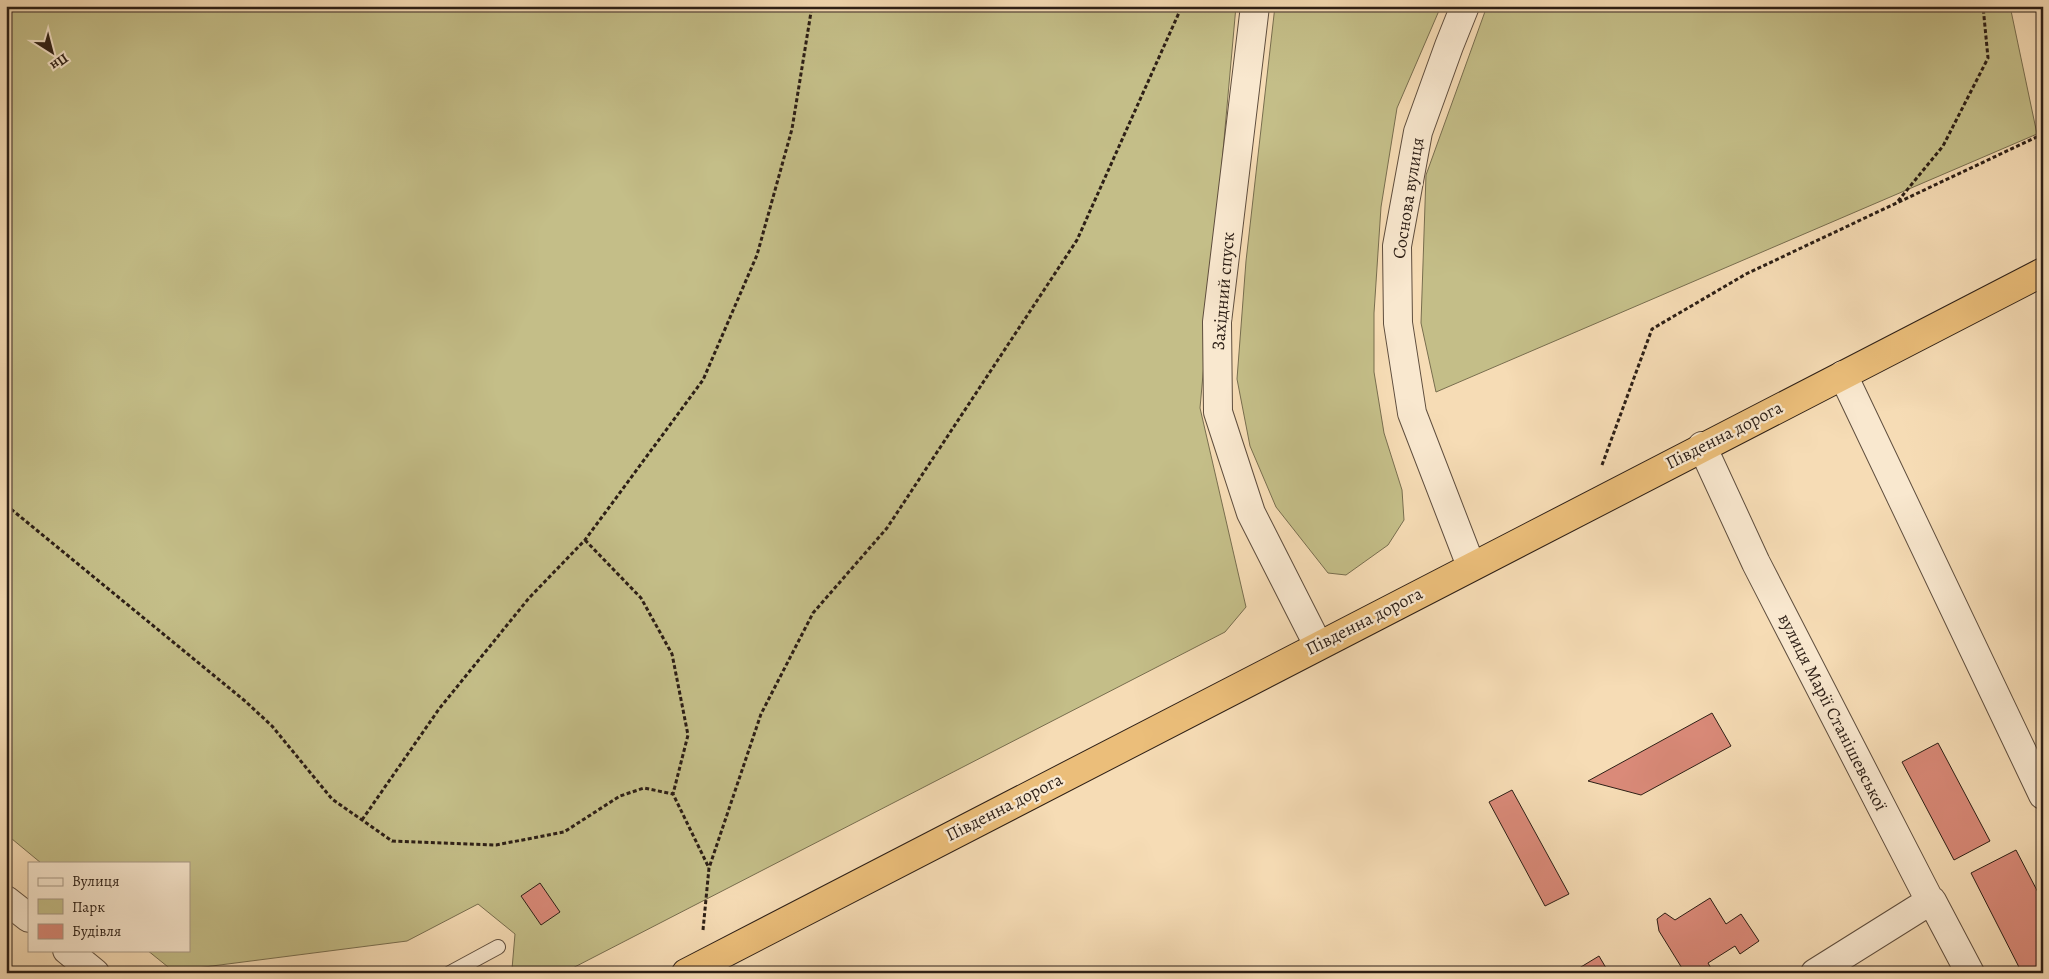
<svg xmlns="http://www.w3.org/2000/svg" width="2049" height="979" font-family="Alegreya,serif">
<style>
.green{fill:#c4be88;stroke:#786e4f}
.building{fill:#da8a79;stroke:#2d1f16}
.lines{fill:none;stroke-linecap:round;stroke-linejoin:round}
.lane-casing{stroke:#5f4e3e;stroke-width:16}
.street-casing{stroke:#5f4e3e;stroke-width:30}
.highway-casing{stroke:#2d1f16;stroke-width:30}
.path{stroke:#2d1f16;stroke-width:3;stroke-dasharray:4 2.5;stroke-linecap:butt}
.lane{stroke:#f9e8cf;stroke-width:14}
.street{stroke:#f9e8cf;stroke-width:28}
.highway{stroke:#ebbe7a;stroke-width:28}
.labels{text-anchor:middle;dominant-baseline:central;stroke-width:4.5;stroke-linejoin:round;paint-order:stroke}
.street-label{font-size:18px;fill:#2d1f16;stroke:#f9e8cf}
</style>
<rect width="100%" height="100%" fill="#f6dcb5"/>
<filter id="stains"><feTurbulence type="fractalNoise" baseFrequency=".004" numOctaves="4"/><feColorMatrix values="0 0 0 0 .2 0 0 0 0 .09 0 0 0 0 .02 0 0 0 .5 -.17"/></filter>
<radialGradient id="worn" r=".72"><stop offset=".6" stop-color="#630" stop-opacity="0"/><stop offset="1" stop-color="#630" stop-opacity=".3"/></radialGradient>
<path class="green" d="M6,6H1236L1200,408L1246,607L1225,632L563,973H506L512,969L515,934L478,904L407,941L173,971L147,950H189V863H41L6,834Z
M1275,6H1441L1397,108L1381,207L1374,313V372L1384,433L1402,490L1404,520L1388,545L1346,575L1328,573L1276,507L1250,446L1237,379L1246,261Z
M1487,6H2010L2037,134L1436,392L1421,323L1426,175Z"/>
<path class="building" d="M1712,713L1731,746L1641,795L1588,781Z
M1938,743L1990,841L1954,860L1902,762Z
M1512,790L1569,894L1545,906L1489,802Z
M2016,850L2043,902V973H2022L1971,873Z
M540,883L560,912L541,925L521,896Z
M1710,898L1726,924L1741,914L1759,941L1740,954L1735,946L1708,963L1712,970L1707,973H1685L1659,931L1657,919L1665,913L1675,920Z
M1599,956L1609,973H1571Z"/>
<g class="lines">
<defs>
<path id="lane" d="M450,973L498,947"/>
<path id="street" d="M1255,6L1217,322L1218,412L1251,513L1318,645
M1465,6L1449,46L1418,132L1397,246L1398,323L1412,413L1471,566
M1843,375L2043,795
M1702,446L1756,563L1930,901H1932L1970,973
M6,900L29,918
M67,950L95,973
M1815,973L1930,901"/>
<path id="highway" d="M686,973L2043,272"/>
</defs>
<use href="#lane" class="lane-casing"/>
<use href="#street" class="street-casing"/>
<use href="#highway" class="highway-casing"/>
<path class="path" d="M1898,201L1943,146L1988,58L1983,6
M1602,465L1652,329L1746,274L2043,134
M6,505L245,701L272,726L332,799L392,841L496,845L564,832L620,796L644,788L673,794L709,868
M585,540L641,598L672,654L688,735L673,794
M362,820L439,709L529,598L585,540L703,380L757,255L792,129L812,6
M703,930L709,868L761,714L813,613L887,528L1077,240L1182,6"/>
<use href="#lane" class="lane"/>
<use href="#street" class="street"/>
<use href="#highway" class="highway"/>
</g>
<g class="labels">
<g class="street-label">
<text transform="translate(1408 198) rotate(-81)">Соснова вулиця</text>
<text transform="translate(1223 291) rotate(-85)">Західний спуск</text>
<text transform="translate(1724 435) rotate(-27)">Південна дорога</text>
<text transform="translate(1364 621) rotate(-27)">Південна дорога</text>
<text transform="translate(1833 712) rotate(63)">вулиця Марії Станішевської</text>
<text transform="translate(1004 807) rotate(-27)">Південна дорога</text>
</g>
</g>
<rect width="2049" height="979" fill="none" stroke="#f6dcb5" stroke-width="25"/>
<rect x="8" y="8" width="2034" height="964" fill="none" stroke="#2d1f16" stroke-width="2.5"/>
<rect x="12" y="12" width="2024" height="954" fill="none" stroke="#2d1f16"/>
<rect x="28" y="862" width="162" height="90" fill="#f9e8cf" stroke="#a79885"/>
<rect x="38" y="878" width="25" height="8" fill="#f9e8cf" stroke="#a79885"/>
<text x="72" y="886" font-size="15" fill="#2d1f16">Вулиця</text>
<rect x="38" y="899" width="25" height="15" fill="#c4be88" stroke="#a79885"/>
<text x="72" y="912" font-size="15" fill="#2d1f16">Парк</text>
<rect x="38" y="924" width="25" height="15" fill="#da8a79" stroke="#a79885"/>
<text x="72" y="936" font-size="15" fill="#2d1f16">Будівля</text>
<g transform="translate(52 52) rotate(144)" stroke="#f9e8cf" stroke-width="4" paint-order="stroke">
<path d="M0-4L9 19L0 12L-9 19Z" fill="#2d1f16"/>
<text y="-8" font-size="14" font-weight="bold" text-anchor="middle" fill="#2d1f16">Пн</text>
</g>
<rect width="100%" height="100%" filter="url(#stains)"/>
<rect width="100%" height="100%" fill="url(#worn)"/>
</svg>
